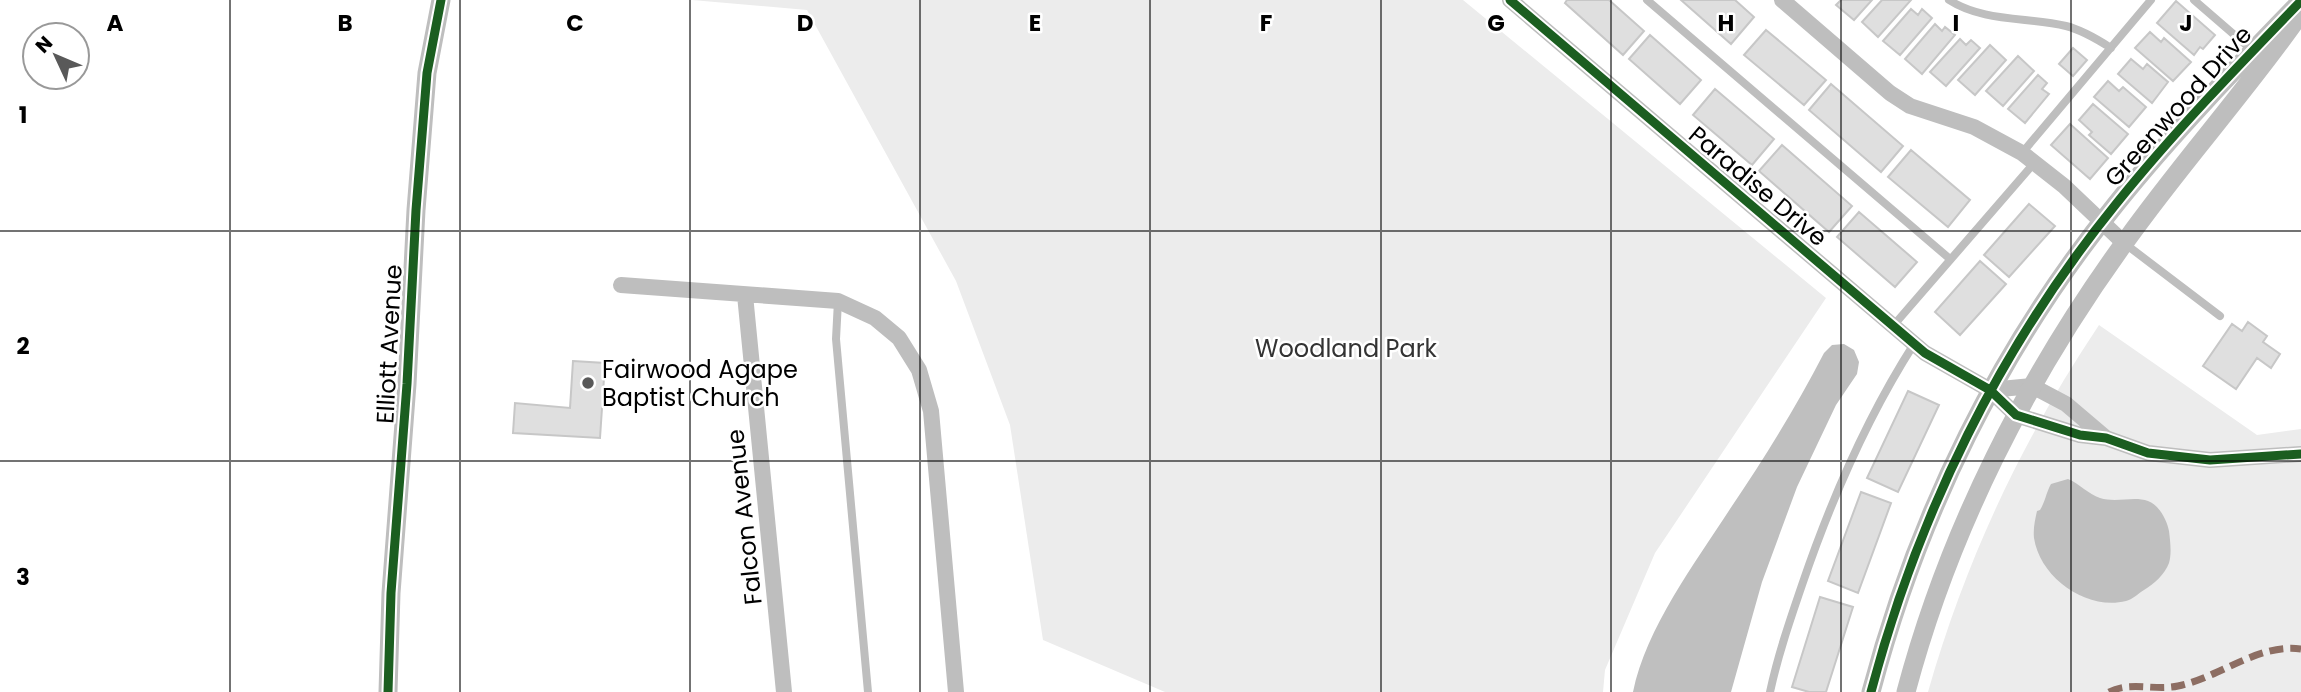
<svg xmlns="http://www.w3.org/2000/svg" width="2301" height="692" font-family="Poppins,sans-serif">
<style>
.green{fill:#ececec}
.water{fill:#bfbfbf}
.building{fill:#dfdfdf;stroke:#c7c7c7;stroke-width:2}
.lines{fill:none;stroke-linecap:round;stroke-linejoin:round}
.service{stroke:#bebebe;stroke-width:8}
.minor{stroke:#bebebe;stroke-width:16}
.tertiary{stroke:#bebebe;stroke-width:19}
.quiet{stroke:#8d6e63;stroke-width:7;stroke-dasharray:14 7;stroke-linecap:butt}
.cycleway-casing{stroke:#fff;stroke-width:13}
.cycleway{stroke:#1b5e20;stroke-width:9}
.grid{fill:none;stroke:#000;stroke-width:2;stroke-opacity:0.55}
.poi-dot{fill:#595959;stroke:#fff;stroke-width:2.5}
.labels{text-anchor:middle;dominant-baseline:central;stroke-width:5;stroke-linejoin:round;paint-order:stroke}
.street-label{font-size:24px;fill:#000;stroke:#fff}
.park-label{font-size:24px;fill:#333;stroke:#fff}
.poi-label{font-size:24px;fill:#000;stroke:#fff;text-anchor:start}
.grid-label{font-size:23px;text-anchor:middle;font-weight:bold;fill:#000;stroke:#fff;stroke-width:5;stroke-linejoin:round;paint-order:stroke}
</style>
<rect width="100%" height="100%" fill="#fff"/>
<path class="green" d="M692,0H1463L1826,298L1655,553L1605,670L1603,692H1165L1043,640L1010,425L956,281L807,10Z
M2099,325L2257,435L2301,429V692H1928C1966,559 2022,440 2099,325Z"/>
<path class="water" d="M1844,344L1854,350L1859,362L1857,374L1836,405L1797,487L1762,582L1731,692H1633C1646,628 1695,563 1730,509C1764,459 1796,407 1824,353L1832,345Z
M2068,479C2080,484 2088,494 2100,498C2116,503 2134,496 2148,501C2159,505 2167,520 2169,531C2170,540 2172,553 2169,563C2165,574 2154,584 2144,590C2139,593 2132,600 2126,601C2087,611 2040,578 2034,538C2033,529 2035,520 2037,511L2040,510C2045,502 2046,493 2051,484Z"/>
<path class="building" d="M1567,0H1609L1644,31L1623,55L1565,3Z
M1681,0H1735L1754,17L1731,44Z
M1841,0H1872L1854,20L1836,5Z
M1882,0H1911L1878,37L1862,22Z
M2176,1L2215,35L2203,49L2200,47L2194,55L2157,23Z
M1911,9L1918,15L1922,9L1932,18L1900,55L1883,41Z
M1935,24L1942,31L1945,27L1955,35L1922,74L1905,59Z
M1766,30L1826,80L1804,105L1744,55Z
M2150,32L2161,42L2164,38L2191,62L2173,81L2135,48Z
M1650,35L1701,80L1680,104L1629,59Z
M1960,39L1966,45L1971,40L1980,48L1946,86L1930,72Z
M1990,45L2006,60L1975,95L1958,80Z
M2073,48L2087,60L2073,76L2059,64Z
M2018,56L2034,71L2003,106L1986,91Z
M2131,59L2143,69L2147,64L2168,82L2152,103L2118,74Z
M2038,75L2047,83L2042,89L2049,94L2025,123L2008,109Z
M2108,81L2119,91L2123,87L2146,107L2129,127L2094,97Z
M1831,84L1903,146L1881,172L1809,110Z
M1715,89L1774,139L1752,165L1693,115Z
M2093,104L2128,134L2111,154L2089,135L2092,132L2079,120Z
M2070,124L2108,158L2090,179L2051,145Z
M1782,145L1852,206L1829,232L1759,171Z
M1911,150L1970,200L1948,227L1888,177Z
M2029,204L2055,226L2009,277L1984,255Z
M1859,212L1917,262L1895,287L1837,237Z
M1980,261L2006,284L1960,335L1935,312Z
M2248,322L2267,336L2263,342L2280,354L2271,368L2257,358L2236,389L2203,366L2232,324L2242,331Z
M573,361L605,363L600,438L513,433L515,403L570,408Z
M1908,391L1939,405L1898,492L1867,478Z
M1861,492L1891,503L1858,593L1828,581Z
M1820,597L1853,607L1826,692H1809L1792,687Z"/>
<g class="lines">
<path class="service" d="M1647,0L1950,259
M1949,0C1983,22 2027,17 2066,26C2082,30 2097,39 2111,48
M2194,0L2253,51
M2022,153L2151,0
M2124,243L2220,316
M838,301L836,339L868,692
M1893,326L2035,162
M1770,692C1778,655 1790,620 1802,585C1831,500 1866,419 1914,344"/>
<path class="minor" d="M1510,0L1925,353L1990,390L2016,415L2080,435L2106,438L2148,453L2210,460L2301,454
M1782,0L1890,93L1910,106L1974,127L2022,153L2064,186L2124,243
M621,285L838,301L875,318L899,338L919,370L931,411L956,692
M745,295L784,692
M1990,390L2032,386L2066,404L2106,438"/>
<path class="tertiary" d="M388,692L391,593L407,384L416,210L427,73L441,0
M1871,692C1918,514 2000,347 2116,204C2173,133 2238,66 2301,1
M1906,692C1949,530 2027,377 2125,242C2179,166 2242,96 2296,20"/>
<path class="quiet" d="M2109,692C2130,681 2155,691 2178,686C2219,678 2258,643 2301,649"/>
<defs>
<path id="cycleway" d="M1510,0L1925,353L1990,390L2016,415L2080,435L2106,438L2148,453L2210,460L2301,454
M388,692L391,593L407,384L416,210L427,73L441,0
M1871,692C1918,514 2000,347 2116,204C2173,133 2238,66 2301,1"/>
</defs>
<use href="#cycleway" class="cycleway-casing"/>
<use href="#cycleway" class="cycleway"/>
</g>
<path class="grid" d="M230,0V692M460,0V692M690,0V692M920,0V692M1150,0V692M1381,0V692M1611,0V692M1841,0V692M2071,0V692M0,231H2301M0,461H2301"/>
<circle class="poi-dot" cx="588" cy="383" r="7"/>
<g class="labels">
<g class="street-label">
<text transform="translate(2178 106) rotate(-48)">Greenwood Drive</text>
<text transform="translate(1758 186) rotate(40)">Paradise Drive</text>
<text transform="translate(389 344) rotate(-87)">Elliott Avenue</text>
<text transform="translate(744 517) rotate(-96)">Falcon Avenue</text>
</g>
<g class="park-label">
<text x="1346" y="348">Woodland Park</text>
</g>
<g class="poi-label">
<text x="602" y="369">Fairwood Agape<tspan x="602" dy="28">Baptist Church</tspan></text>
</g>
</g>
<g class="grid-label">
<text x="115" y="31">A</text>
<text x="345" y="31">B</text>
<text x="575" y="31">C</text>
<text x="805" y="31">D</text>
<text x="1035" y="31">E</text>
<text x="1266" y="31">F</text>
<text x="1496" y="31">G</text>
<text x="1726" y="31">H</text>
<text x="1956" y="31">I</text>
<text x="2186" y="31">J</text>
<text x="23" y="123">1</text>
<text x="23" y="354">2</text>
<text x="23" y="585">3</text>
</g>
<g transform="translate(56 56) rotate(314)"><circle r="33" fill="#ffffff" stroke="#999999" stroke-width="2"/>
<path d="M0-5L12 26L0 18L-12 26Z" fill="#595959"/>
<text y="-10" font-size="19" font-weight="bold" text-anchor="middle" fill="#000000">N</text>
</g>
</svg>
